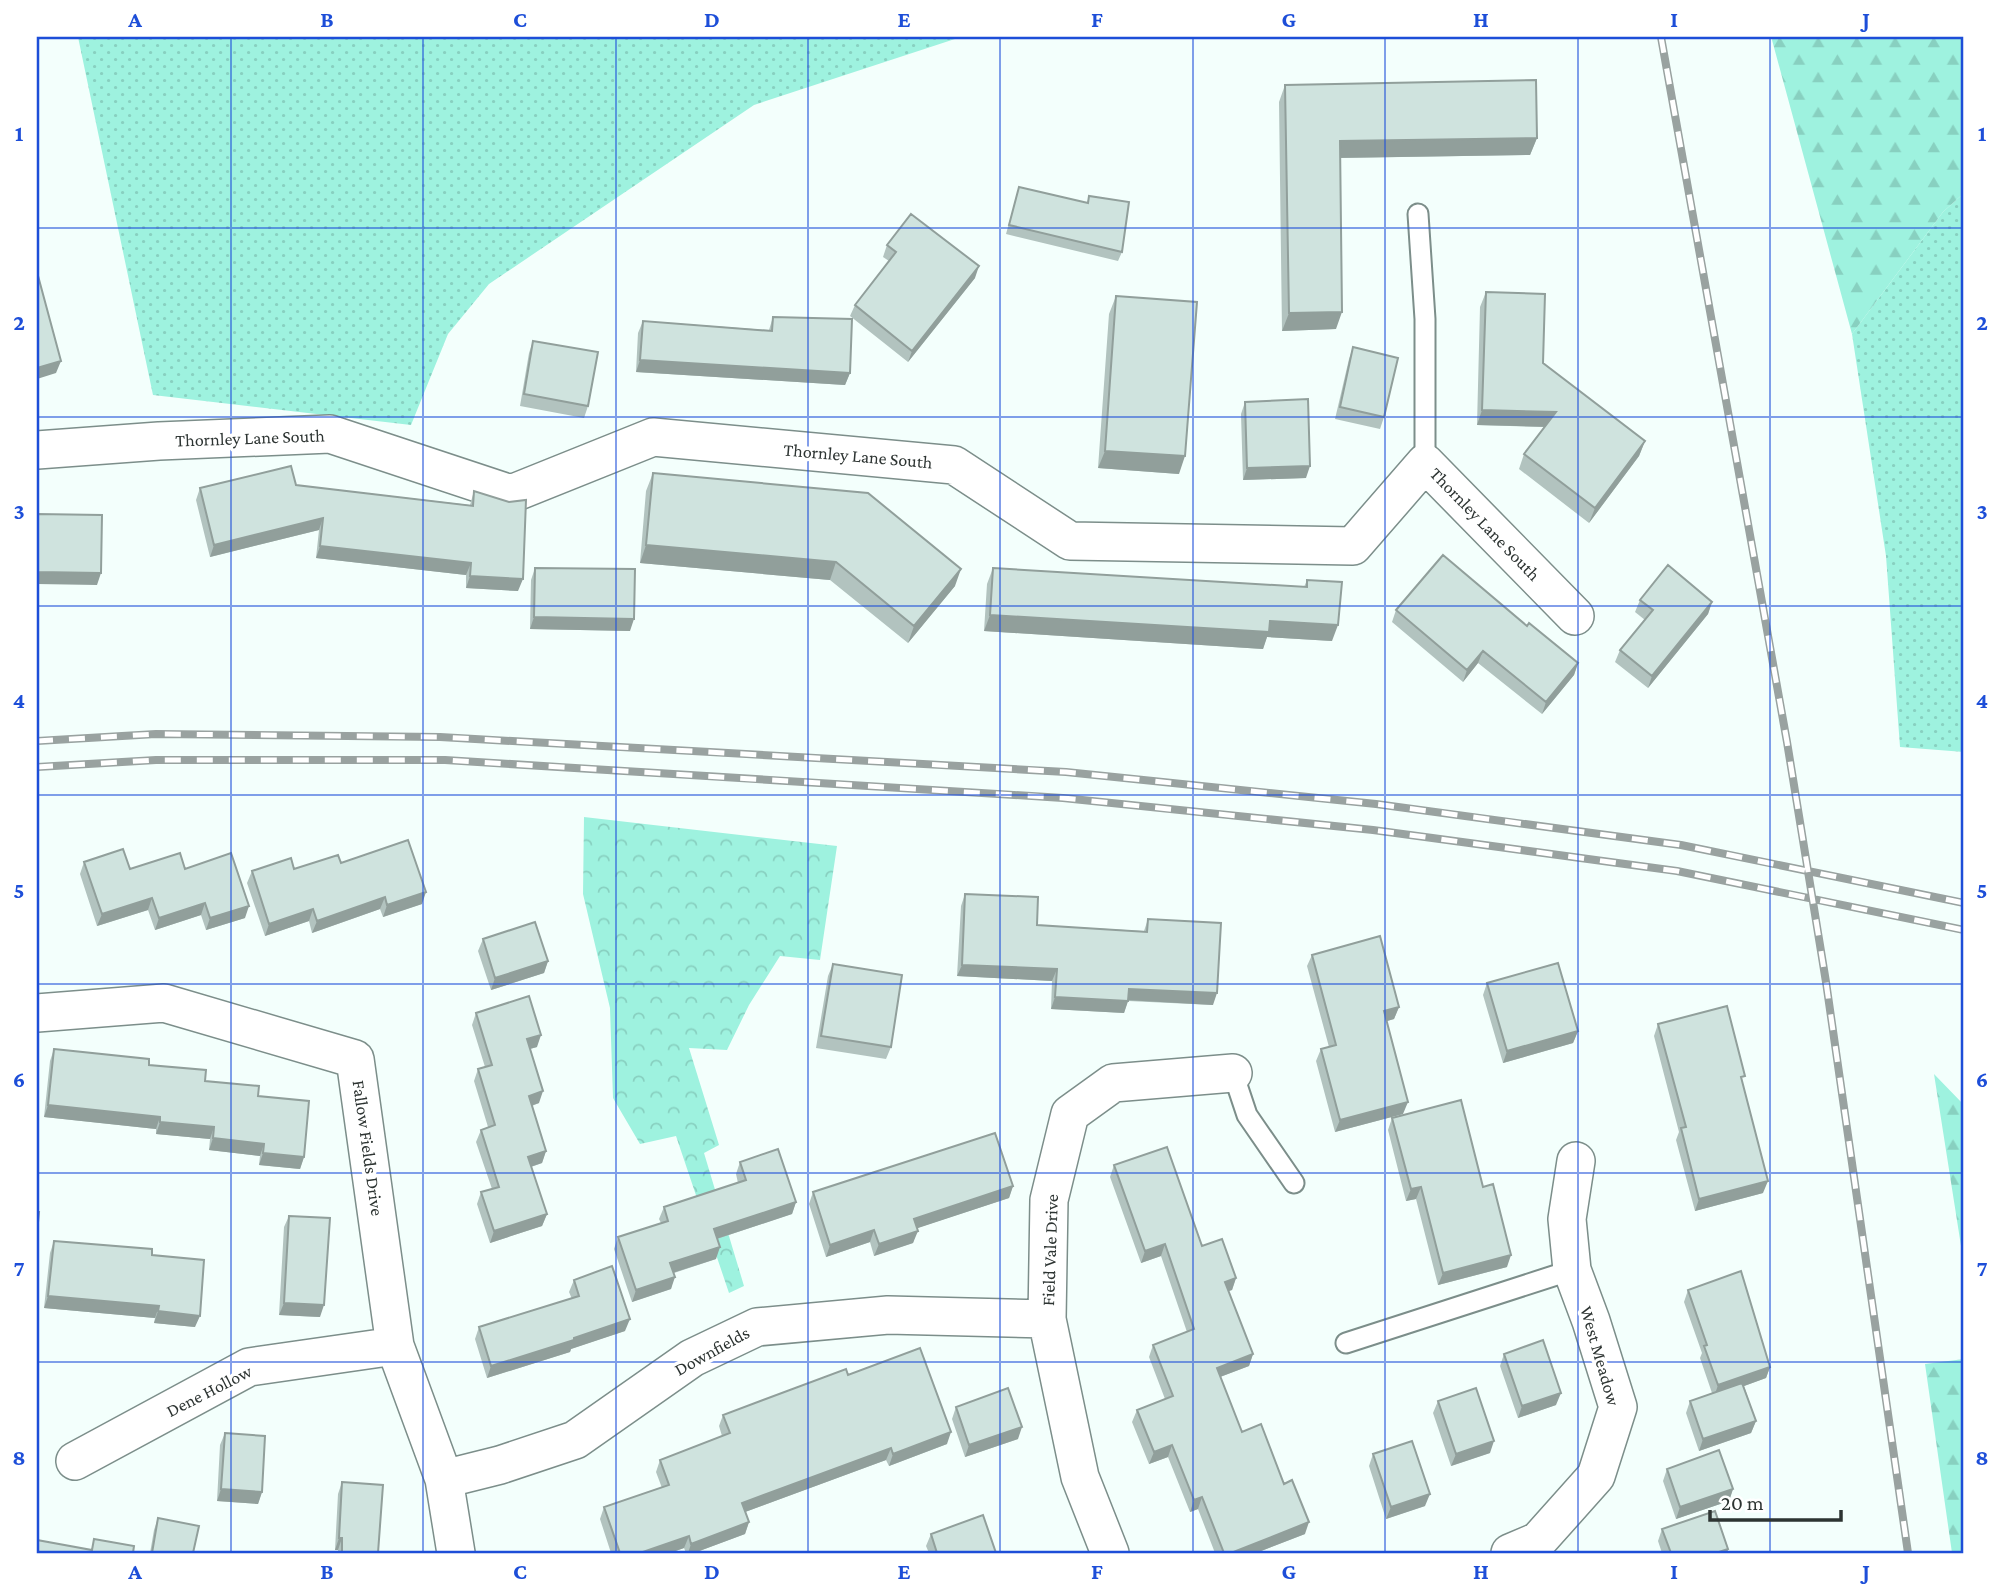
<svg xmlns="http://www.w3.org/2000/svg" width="2001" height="1590" font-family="'Crimson Pro',serif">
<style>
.grass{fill:url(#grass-dots)}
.forest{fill:url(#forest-firs)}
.park{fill:url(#park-crowns)}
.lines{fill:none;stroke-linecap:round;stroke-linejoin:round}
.service-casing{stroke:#7c8e8a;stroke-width:23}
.minor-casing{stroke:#7c8e8a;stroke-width:40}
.service{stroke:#fff;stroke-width:19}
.minor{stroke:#fff;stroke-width:37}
.rail-casing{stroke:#99a2a0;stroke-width:8}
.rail{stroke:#fff;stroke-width:5;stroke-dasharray:16;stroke-linecap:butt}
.wall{fill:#b2c3bf}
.shaded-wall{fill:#919f9b}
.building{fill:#cfe3de;stroke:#919f9b;stroke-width:2}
.grid{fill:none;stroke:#1d4ed8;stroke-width:2;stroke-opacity:0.55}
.labels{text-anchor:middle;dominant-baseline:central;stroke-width:7;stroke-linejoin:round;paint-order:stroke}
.street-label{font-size:18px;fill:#2d3432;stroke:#fff}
.neatline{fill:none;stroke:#1d4ed8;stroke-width:2.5}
.grid-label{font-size:23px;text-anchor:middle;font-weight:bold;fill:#1d4ed8}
</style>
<defs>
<pattern id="grass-dots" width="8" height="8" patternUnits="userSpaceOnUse" patternTransform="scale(1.75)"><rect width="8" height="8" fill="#9ef2df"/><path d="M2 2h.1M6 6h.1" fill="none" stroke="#88d0c0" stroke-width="1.8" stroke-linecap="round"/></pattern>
<pattern id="forest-firs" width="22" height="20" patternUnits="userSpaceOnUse" patternTransform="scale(1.75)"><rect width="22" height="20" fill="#9ef2df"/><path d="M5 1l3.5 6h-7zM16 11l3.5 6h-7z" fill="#88d0c0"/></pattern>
<pattern id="park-crowns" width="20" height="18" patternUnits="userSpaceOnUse" patternTransform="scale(1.75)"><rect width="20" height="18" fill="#9ef2df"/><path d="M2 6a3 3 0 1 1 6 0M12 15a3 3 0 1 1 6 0" fill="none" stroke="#88d0c0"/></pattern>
</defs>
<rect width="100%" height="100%" fill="#f3fffc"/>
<path class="grass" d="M78,37H961L754,105L489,284L448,334L411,425L153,395Z
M1964,193V752L1900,747L1886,556L1852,334L1943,212Z"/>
<path class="forest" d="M1773,37H1964V193L1943,212L1852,334L1772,40Z
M1934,1074L1964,1105V1265Z
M1964,1359V1553H1952L1925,1364Z"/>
<path class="park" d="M584,817L837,846L820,960L780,956L749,1005L727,1050L689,1048L719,1145L704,1153L744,1286L729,1293L676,1136L640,1144L613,1098L610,1008L583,894Z"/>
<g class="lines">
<defs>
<path id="service" d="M1418,214L1425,319V463
M1233,1073L1247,1115L1294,1183
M1346,1343L1572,1270"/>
<path id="minor" d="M37,450L159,441L330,434L511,494L653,437L954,465L1070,541L1353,546L1425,463L1575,616
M37,1013L164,1003L355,1059L395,1346L444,1479L456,1553
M75,1461L249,1367L395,1346
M444,1479L500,1465L575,1440L692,1358L757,1327L888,1315L1047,1319
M1110,1553L1080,1477L1047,1319L1049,1200L1070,1114L1113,1083L1233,1073
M1510,1553L1538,1541L1596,1476L1618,1407L1591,1321L1572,1270L1567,1219L1576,1161"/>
</defs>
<use href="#service" class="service-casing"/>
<use href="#minor" class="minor-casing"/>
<use href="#service" class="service"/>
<use href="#minor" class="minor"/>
<defs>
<path id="rail" d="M1661,37L1787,742L1826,982L1908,1553
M37,741L156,734L440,737L1066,772L1376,804L1681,845L1964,903
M37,767L156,760H445L1063,798L1373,830L1677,871L1964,930"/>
</defs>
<use href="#rail" class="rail-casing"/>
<use href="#rail" class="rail"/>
</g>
<path class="wall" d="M1285,85L1537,138L1530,155L1340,158L1336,329L1282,331L1279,102Z
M1019,187L1087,203L1089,196L1122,252L1118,261L1006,234Z
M887,245L975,278L908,362L850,316L855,305L889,261L883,257Z
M1486,292L1543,363L1645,441L1639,456L1589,523L1519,469L1524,454L1544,427L1477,425L1480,307Z
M1116,296L1179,474L1098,468L1109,314Z
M773,317L850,373L845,385L636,372L638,333L643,321L769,330Z
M533,341L588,406L584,418L520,406L529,353Z
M1353,347L1384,417L1380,429L1335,419L1349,359Z
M1245,402L1306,478L1243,480L1241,414Z
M653,473L955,586L908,643L830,580L640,563L646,491Z
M296,485L470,505L474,491L518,591L466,588V575L316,558L319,530L210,557L196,500L200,488Z
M535,568L630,631L530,629L531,580Z
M993,568L1304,587L1307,580L1332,641L1267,637L1263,649L984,631L987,584Z
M1640,600L1712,602L1708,614L1648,688L1615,662L1620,650L1645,620L1635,612Z
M1396,610L1527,626L1578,663L1574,675L1542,714L1478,663L1463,682L1392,622Z
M84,862L130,869H185L245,918L206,930L201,915L155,930L148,910L97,926L80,874Z
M341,863L422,904L383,917L380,909L312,933L309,921L265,936L247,883L252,871L294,869Z
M965,894L1037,925L1144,931L1148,919L1213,1005L1128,1001L1124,1013L1051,1009L1052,981L957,976L961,906Z
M483,939L548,961L544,973L491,990L478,951Z
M1312,955L1399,1007L1394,1019L1387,1021L1403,1114L1335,1132L1316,1061L1321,1049L1329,1047L1307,966Z
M833,964L891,1047L886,1059L816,1048L828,976Z
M1487,983L1578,1031L1573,1043L1503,1063L1483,995Z
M476,1013L537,1047L530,1049L539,1103L532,1106L546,1151L542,1163L531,1167L547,1214L542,1226L490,1243L477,1204L481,1192L492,1189L476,1142L481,1130L488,1127L474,1081L478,1069L485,1067L472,1025Z
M1658,1024L1742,1084L1763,1193L1695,1211L1676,1140L1679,1132L1654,1036Z
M54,1049L149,1065L258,1096L304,1157L300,1169L259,1165L260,1156L209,1150L210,1139L156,1134V1129L44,1117L50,1061Z
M1392,1118L1507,1267L1438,1285L1416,1199L1406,1201L1388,1130Z
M740,1162L796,1202L792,1214L717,1239L716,1259L674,1273L671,1289L632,1302L614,1249L618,1237L661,1223L659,1219L664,1207L738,1183L736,1174Z
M1114,1165L1236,1278L1232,1290L1228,1291L1253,1354L1249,1366L1220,1377L1242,1432L1305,1534L1256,1553H1215L1198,1509L1190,1512L1168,1457L1149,1464L1132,1422L1137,1410L1165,1399L1149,1357L1153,1345L1187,1332L1161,1256L1141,1263L1110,1177Z
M1013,1186L1009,1198L917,1228L913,1243L874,1256L870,1242L826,1257L809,1204L813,1192Z
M289,1216L320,1317L279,1315L284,1227Z
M54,1241L152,1255L195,1327L154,1323L155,1318L44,1308L50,1253Z
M574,1280L625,1331L571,1349L570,1352L487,1378L475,1339L479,1327L572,1299L569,1292Z
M1688,1290L1770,1367L1766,1378L1744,1386L1756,1421L1751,1433L1699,1451L1686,1413L1690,1401L1712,1393L1700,1358L1702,1353L1684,1302Z
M1504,1354L1556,1405L1518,1418L1500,1366Z
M848,1375L947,1444L889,1466L886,1460L745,1512L749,1522L745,1534L694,1553H686L684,1548L670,1553H611L600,1519L604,1507L662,1488L656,1472L660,1460L722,1436L719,1426L723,1415Z
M1438,1401L1490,1453L1451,1466L1433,1413Z
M956,1407L1018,1439L965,1457L952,1419Z
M225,1433L262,1492L258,1504L217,1501L220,1445Z
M1373,1454L1425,1506L1386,1519L1369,1466Z
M1667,1469L1733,1489L1729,1501L1676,1519L1663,1481Z
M342,1482L378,1553H338V1550H335L338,1494Z
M158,1518L193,1553H150L154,1530Z
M1662,1529L1728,1549L1727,1553H1662L1658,1541Z
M931,1534L996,1553H929L926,1546Z"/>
<path class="shaded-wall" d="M1537,138L1530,155L1333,158L1340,141Z
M979,266L975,278L908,362L912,351Z
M1342,312L1336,329L1282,331L1289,313Z
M640,360L850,373L845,385L636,372Z
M61,361L56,373L37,379V368Z
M1482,410L1556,412L1550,427L1477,425Z
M1645,441L1639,456L1589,523L1595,508Z
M1105,451L1185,456L1179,474L1098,468Z
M1310,466L1306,478L1243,480L1247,468Z
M323,518L319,530L210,557L214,545Z
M646,545L836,562L830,580L640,563Z
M320,546L471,563L466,575L316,558Z
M961,569L955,586L908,643L914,626Z
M37,572L101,573L97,585L37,584Z
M470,576L523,579L518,591L466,588Z
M1712,602L1708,614L1648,688L1652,676Z
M990,615L1270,621L1338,625L1332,641L1267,637L1263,649L984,631Z
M534,617L634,619L630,631L530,629Z
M1483,651L1478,663L1463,682L1467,670Z
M1578,663L1574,675L1542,714L1546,702Z
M426,892L422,904L383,917L387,905Z
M385,897L380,909L312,933L317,921Z
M152,898L148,910L97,926L102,914Z
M205,903L201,915L155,930L159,918Z
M249,906L245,918L206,930L210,918Z
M313,909L309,921L265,936L269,924Z
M548,961L544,973L491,990L495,978Z
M962,965L1057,969L1052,981L957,976Z
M1129,989L1217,993L1213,1005L1125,1000Z
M1055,997L1128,1001L1124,1013L1051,1009Z
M1399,1007L1394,1019L1380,1023L1384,1011Z
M1578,1031L1573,1043L1503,1063L1507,1051Z
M541,1035L537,1047L522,1051L527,1039Z
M543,1091L539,1103L524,1108L529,1096Z
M1408,1102L1403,1114L1335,1132L1340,1120Z
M48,1105L160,1117L156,1129L44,1117Z
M160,1122L214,1127L210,1139L156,1134Z
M213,1138L264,1144L260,1156L209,1150Z
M546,1151L542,1163L524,1169L528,1157Z
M263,1153L304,1157L300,1169L259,1165Z
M1768,1181L1763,1193L1695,1211L1699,1199Z
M1013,1186L1009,1198L909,1231L914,1219Z
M1421,1187L1416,1199L1406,1201L1411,1189Z
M796,1202L792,1214L710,1241L714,1229Z
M547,1214L542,1226L490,1243L494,1231Z
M874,1230L870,1242L826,1257L830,1245Z
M918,1231L913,1243L874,1256L879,1244Z
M1165,1244L1161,1256L1141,1263L1145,1251Z
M720,1247L716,1259L666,1275L670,1263Z
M1511,1255L1507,1267L1438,1285L1443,1273Z
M675,1277L671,1289L632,1302L636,1290Z
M1236,1278L1232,1290L1220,1294L1225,1282Z
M48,1296L159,1306L155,1318L44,1308Z
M284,1303L324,1305L320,1317L279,1315Z
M158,1311L200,1316L195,1327L154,1323Z
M630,1319L625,1331L571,1349L570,1352L487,1378L491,1366Z
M1253,1354L1249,1366L1212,1380L1217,1368Z
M1770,1367L1766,1378L1714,1397L1718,1385Z
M1561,1393L1556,1405L1518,1418L1522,1406Z
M1756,1421L1751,1433L1699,1451L1703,1439Z
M1022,1427L1018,1439L965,1457L969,1445Z
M951,1432L947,1444L889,1466L893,1454Z
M1494,1441L1490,1453L1451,1466L1456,1454Z
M1172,1445L1168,1457L1149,1464L1154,1452Z
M891,1448L886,1460L737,1515L742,1503Z
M221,1489L262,1492L258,1504L217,1501Z
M1733,1489L1729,1501L1676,1519L1680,1507Z
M1430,1494L1425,1506L1386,1519L1391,1507Z
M1202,1497L1198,1509L1190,1512L1194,1500Z
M749,1522L745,1534L694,1553H688L691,1544Z
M1309,1522L1305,1534L1256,1553H1231Z
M689,1536L684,1548L670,1553H640Z
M339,1538H342L338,1550H335Z
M1728,1549L1727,1553H1716Z"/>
<path class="building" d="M1536,80L1537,138L1340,141L1342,312L1289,313L1285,85Z
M1019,187L1088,203L1089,196L1129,202L1122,252L1009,225Z
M911,214L979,266L912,351L855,305L896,252L887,245Z
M37,272L61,361L37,368Z
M1486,292L1545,294L1543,363L1645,441L1595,508L1524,454L1556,412L1482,410Z
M1116,296L1197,302L1185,456L1105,451Z
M773,317L852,319L850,373L640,360L643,321L772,331Z
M533,341L598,352L588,406L524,394Z
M1353,347L1398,358L1384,417L1340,407Z
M1308,399L1310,466L1247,468L1245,402Z
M291,466L296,485L473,506L474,491L509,502L526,500L523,579L470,576L471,563L320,546L323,518L214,545L200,488Z
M653,473L868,493L961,569L914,626L836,562L646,545Z
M37,514L102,515L101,573L37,572Z
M1443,555L1527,626L1529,623L1578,663L1546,702L1483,651L1467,670L1396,610Z
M1668,565L1712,602L1652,676L1620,650L1653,610L1640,600Z
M535,568L635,569L634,619L534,617Z
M993,568L1307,587V580L1342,582L1338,625L1270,621L1269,632L990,615Z
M408,840L426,892L387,905L385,897L317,921L313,909L269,924L252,871L291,858L294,869L338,855L341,863Z
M123,849L130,869L180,853L185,869L231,853L249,906L210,918L205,903L159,918L152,898L102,914L84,862Z
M965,894L1038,897L1037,925L1147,932L1148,919L1221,923L1217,993L1129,989L1128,1001L1055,997L1057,969L962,965Z
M535,922L548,961L495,978L483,939Z
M1380,936L1399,1007L1384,1011L1408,1102L1340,1120L1321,1049L1336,1045L1312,955Z
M1558,963L1578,1031L1507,1051L1487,983Z
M833,964L902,975L891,1047L821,1036Z
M529,996L541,1035L527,1039L543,1091L529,1096L546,1151L528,1157L547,1214L494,1231L481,1192L499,1187L481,1130L495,1125L478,1069L492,1065L476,1013Z
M1727,1006L1745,1076L1741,1077L1768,1181L1699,1199L1681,1128L1686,1127L1658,1024Z
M54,1049L149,1059V1065L206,1070L205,1081L259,1086L258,1096L309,1101L304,1157L263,1153L264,1144L213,1138L214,1127L160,1122V1117L48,1105Z
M1461,1100L1483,1187L1493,1184L1511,1255L1443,1273L1421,1187L1411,1189L1392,1118Z
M995,1133L1013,1186L914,1219L918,1231L879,1244L874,1230L830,1245L813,1192Z
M1167,1147L1202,1246L1222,1239L1236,1278L1225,1282L1253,1354L1217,1368L1242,1432L1261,1424L1284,1484L1292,1480L1309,1522L1231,1553H1224L1202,1497L1194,1500L1172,1445L1154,1452L1137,1410L1173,1396L1153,1345L1194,1329L1165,1244L1145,1251L1114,1165Z
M778,1149L796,1202L714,1229L720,1247L670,1263L675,1277L636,1290L618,1237L668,1221L664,1207L746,1180L740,1162Z
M37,1212H39L37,1233Z
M289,1216L330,1218L324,1305L284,1303Z
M54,1241L152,1249V1255L204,1260L200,1316L158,1311L159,1306L48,1296Z
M612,1266L630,1319L574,1338V1340L491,1366L479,1327L579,1296L574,1280Z
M1741,1271L1770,1367L1718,1385L1704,1346L1707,1345L1688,1290Z
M1543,1340L1561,1393L1522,1406L1504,1354Z
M920,1348L951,1432L893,1454L891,1448L742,1503L749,1522L691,1544L689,1536L640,1553H620L604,1507L669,1485L660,1460L730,1433L723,1415L846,1369L848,1375Z
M1742,1383L1756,1421L1703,1439L1690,1401Z
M1008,1388L1022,1427L969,1445L956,1407Z
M1476,1388L1494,1441L1456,1454L1438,1401Z
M225,1433L265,1436L262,1492L221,1489Z
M1412,1441L1430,1494L1391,1507L1373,1454Z
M1719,1450L1733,1489L1680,1507L1667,1469Z
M342,1482L383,1485L378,1553H342V1538H339Z
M1715,1511L1728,1549L1716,1553H1671L1662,1529Z
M983,1515L996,1553H937L931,1534Z
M158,1518L199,1526L193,1553H152Z
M94,1539L134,1546L133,1553H37V1540L92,1550Z"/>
<path class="grid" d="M231,37V1553M423,37V1553M616,37V1553M808,37V1553M1000,37V1553M1193,37V1553M1385,37V1553M1578,37V1553M1770,37V1553M37,228H1964M37,417H1964M37,606H1964M37,795H1964M37,984H1964M37,1173H1964M37,1362H1964"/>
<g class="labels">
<g class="street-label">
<text transform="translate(250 438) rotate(-2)">Thornley Lane South</text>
<text transform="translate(858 456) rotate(5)">Thornley Lane South</text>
<text transform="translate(1485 524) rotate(46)">Thornley Lane South</text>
<text transform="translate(368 1148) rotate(82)">Fallow Fields Drive</text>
<text transform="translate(1050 1250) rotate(-88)">Field Vale Drive</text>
<text transform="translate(712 1351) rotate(-29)">Downfields</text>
<text transform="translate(1600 1356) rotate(74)">West Meadow</text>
<text transform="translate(209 1391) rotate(-27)">Dene Hollow</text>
</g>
</g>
<rect width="2001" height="1590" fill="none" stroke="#ffffff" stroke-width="77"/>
<path d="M1710 1510v10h131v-10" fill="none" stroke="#2d3432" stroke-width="3.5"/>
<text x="1721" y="1510" font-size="21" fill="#2d3432" stroke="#ffffff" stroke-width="5" paint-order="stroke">20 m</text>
<rect x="38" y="38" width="1924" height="1514" class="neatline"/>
<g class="grid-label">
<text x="135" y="27">A</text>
<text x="327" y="27">B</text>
<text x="520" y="27">C</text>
<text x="712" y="27">D</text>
<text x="904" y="27">E</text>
<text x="1097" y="27">F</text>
<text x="1289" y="27">G</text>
<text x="1481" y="27">H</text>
<text x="1674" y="27">I</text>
<text x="1866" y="27">J</text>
<text x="19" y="141">1</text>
<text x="1982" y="141">1</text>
<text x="19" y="330">2</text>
<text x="1982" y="330">2</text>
<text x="19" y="519">3</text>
<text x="1982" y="519">3</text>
<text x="19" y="708">4</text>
<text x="1982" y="708">4</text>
<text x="19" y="898">5</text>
<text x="1982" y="898">5</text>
<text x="19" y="1087">6</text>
<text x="1982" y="1087">6</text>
<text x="19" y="1276">7</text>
<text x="1982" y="1276">7</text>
<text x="19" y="1465">8</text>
<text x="1982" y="1465">8</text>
<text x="135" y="1579">A</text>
<text x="327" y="1579">B</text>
<text x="520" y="1579">C</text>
<text x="712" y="1579">D</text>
<text x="904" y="1579">E</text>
<text x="1097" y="1579">F</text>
<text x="1289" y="1579">G</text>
<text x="1481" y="1579">H</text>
<text x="1674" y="1579">I</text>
<text x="1866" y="1579">J</text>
</g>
</svg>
